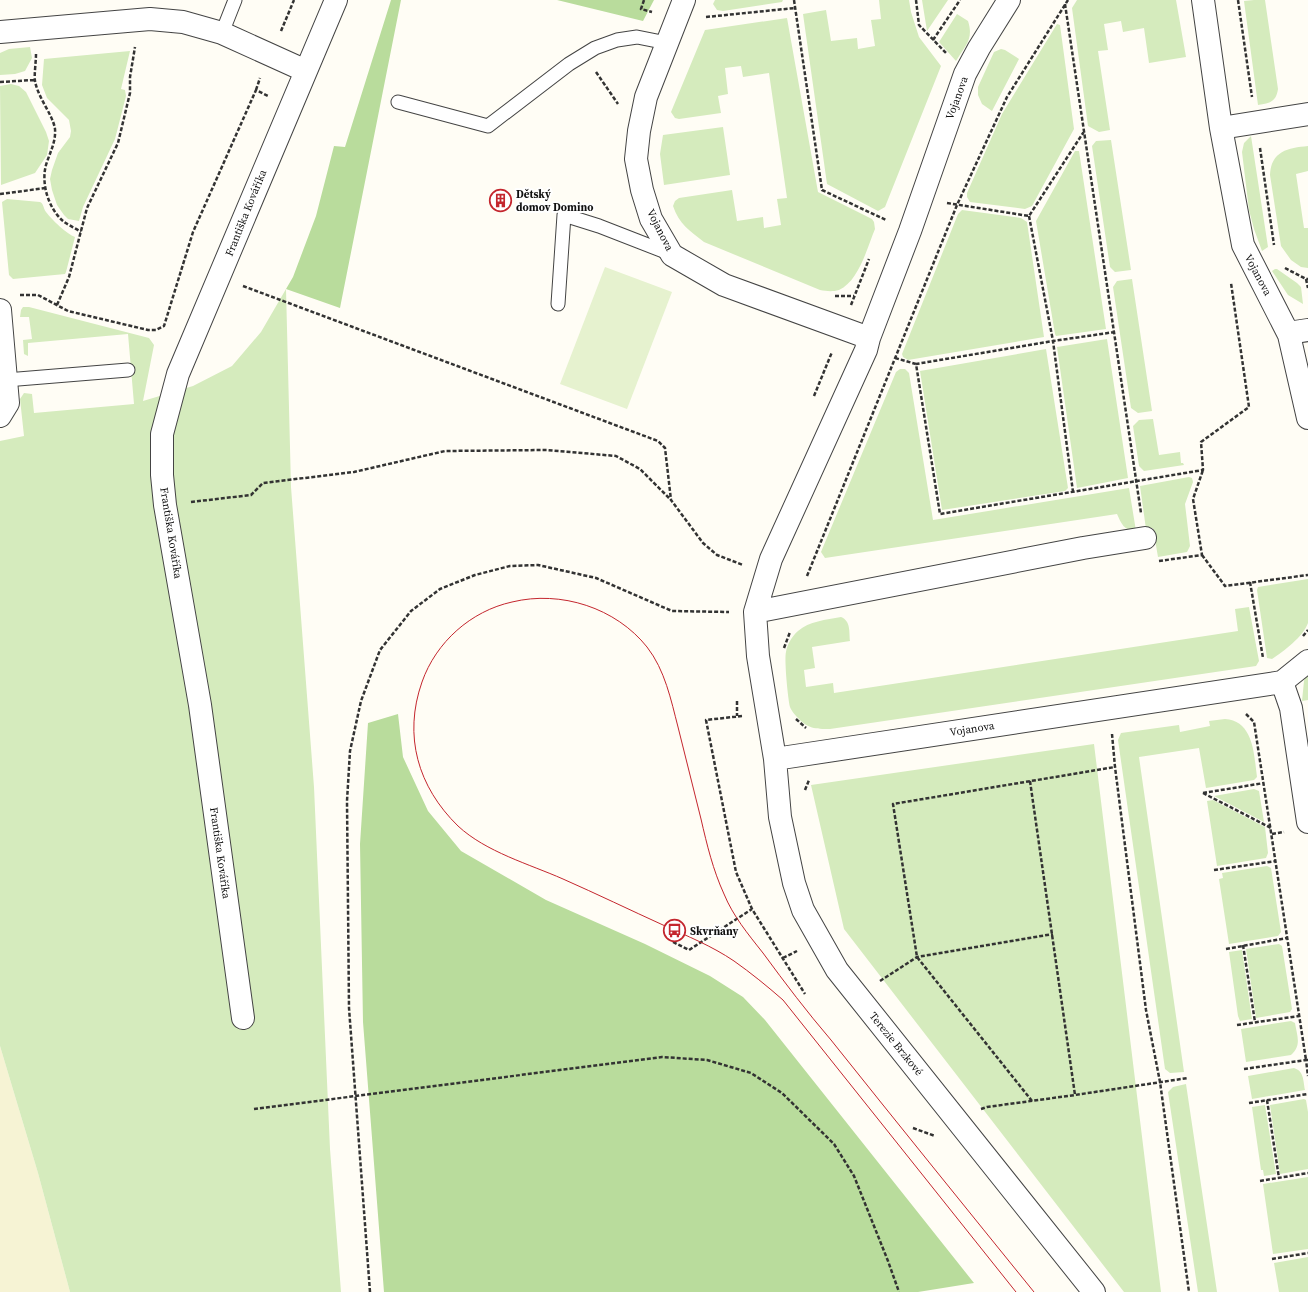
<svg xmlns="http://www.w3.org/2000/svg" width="1308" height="1292" font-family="'Source Serif 4',serif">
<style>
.farmland{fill:#f6f3d4}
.green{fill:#d5ebbd}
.forest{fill:#b9dc9c}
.pitch{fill:#e6f2cf}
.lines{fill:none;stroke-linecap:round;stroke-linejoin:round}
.service-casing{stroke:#444;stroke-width:15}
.minor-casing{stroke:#444;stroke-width:24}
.path{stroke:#333;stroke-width:2.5;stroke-dasharray:4 2;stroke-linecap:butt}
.service{stroke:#fff;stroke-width:13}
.minor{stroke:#fff;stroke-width:22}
.tram{stroke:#c4262e;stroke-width:1}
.labels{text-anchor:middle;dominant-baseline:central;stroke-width:4;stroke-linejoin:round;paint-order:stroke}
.street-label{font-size:11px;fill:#111;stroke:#fff}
.poi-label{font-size:11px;font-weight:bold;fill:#111;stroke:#fff;text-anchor:start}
</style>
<rect width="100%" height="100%" fill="#fffdf5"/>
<path class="farmland" d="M0,1046L38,1173L70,1292H0Z"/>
<path class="green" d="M715,0H783L782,2L723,11L717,10L713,4Z
M879,0H909L911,12L919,37L941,66L885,207L878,211L827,184L803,14L826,10L831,41L857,38L858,49L875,46L871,20L881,19Z
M922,0H948L927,31Z
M1077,0H1176L1186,57L1149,63L1144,28L1123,32L1121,21L1104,24L1108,50L1098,51L1110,130L1099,132L1088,126L1072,8Z
M1254,0H1265L1278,89C1276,102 1270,103 1258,105L1244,1Z
M957,14L968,21C974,39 965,46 956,61L939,42Z
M787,18L818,192L872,219L874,222L875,229C867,248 859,281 839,290C832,292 826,291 820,290L704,242C690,231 679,224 673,206L675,201L679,198L732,190L737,221L763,217L764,228L781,225L777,199L787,198L769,73L743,77L741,66L725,68L728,94L718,96L721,113L679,119L675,118L671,112L705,30Z
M1057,24L1060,25L1074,129L1032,206L1025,209L970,202L967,197V193L1002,114Z
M30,47L32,58L25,71L15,74L0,75V53L9,49Z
M1001,49L1005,50L1019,59L992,111L982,104L978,95V87L994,52Z
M130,51L121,89L125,90L126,96L115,139L83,207L79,221L68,219L64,215L57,205L52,190L50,179L52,170L58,153L70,137L71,131L69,120L47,98L42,85L44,59Z
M11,84L19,86L26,92L46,132L49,141L47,155L35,173L1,185L0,86Z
M723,127L730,175L664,185L660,154L663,135Z
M1251,136L1268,247L1262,251L1254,229L1249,210L1242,152L1244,143Z
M1111,140L1131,270L1115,272L1110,267L1092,146L1096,141Z
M1308,146V171L1296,174L1304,228H1308V268L1301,267L1291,260L1281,246L1270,175C1271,151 1288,148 1308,146Z
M1075,151H1079L1106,329L1056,336L1055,334L1036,221Z
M7,199L40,202C44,204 43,208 46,212C52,220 67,234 75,237L66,272L65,274L13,279L9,275L2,202Z
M962,210L1021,218L1027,222L1044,337L908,360L903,357L902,354L958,214Z
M1275,269H1277L1297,283L1301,287L1303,304L1288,295L1272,271Z
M1132,279L1152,411L1138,413L1131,408L1113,287L1117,281Z
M286,289L291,487L314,787L330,1149L341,1292H70L38,1173L0,1046V441L24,436L20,399L24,393L32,394L34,413L134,404L128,334L28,343V356L24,354L23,340L32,339L29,317H20L21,310L23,307H29L149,338L154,345L143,401L193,386L232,366L261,332Z
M1107,339L1128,478L1077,488L1057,347Z
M1046,349L1068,488L1065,491L942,510L920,371Z
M900,369H905L909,373L933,520L1129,488L1136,531C1124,531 1121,523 1117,514L825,558L821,552L896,372Z
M1153,419L1159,455L1180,452L1181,463H1183L1184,465L1144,471L1139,466L1133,426L1139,420Z
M1189,477L1192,478L1193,482L1185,504L1190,546L1187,552L1158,557L1153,528L1146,529L1140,486Z
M1308,579C1308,589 1308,615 1308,623C1303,637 1284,651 1272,659L1267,658L1257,590L1258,587Z
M1249,607L1259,661L1256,666L830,729C815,729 808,729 797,717C795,715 791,710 790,707C788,699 784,660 786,652C787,645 792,636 798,631C809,621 826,620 841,617C851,621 849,632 850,641L812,647L815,668L804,670L806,687L833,683L834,693L1238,631L1235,609Z
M1308,668V700L1302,701L1304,681Z
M1225,719C1254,721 1254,755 1257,777L1254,780L1206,788L1199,748L1139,757L1184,1072L1170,1073L1165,1069L1118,740L1121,733L1179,725L1180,732L1210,726L1209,721Z
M1094,744L1161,1292H1124L844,929L811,785Z
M1254,789L1259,791L1264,822L1214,796Z
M1213,800L1265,827L1268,853L1266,858L1217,866L1207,801Z
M1267,866L1271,868L1281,932L1278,936L1229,944L1219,879L1223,878L1222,873Z
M1279,944L1282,946L1292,1009L1290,1012L1256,1018L1246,949Z
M1242,950L1252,1019L1240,1021L1238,1016L1229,952Z
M1291,1021L1295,1023C1297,1036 1302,1045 1291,1055L1246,1062L1241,1029Z
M1294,1068C1304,1071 1303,1080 1305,1090L1252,1099L1248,1076Z
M1186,1084L1217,1292H1198L1168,1092L1173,1087Z
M1304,1099L1306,1100L1308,1112V1169L1280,1174L1270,1105Z
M1265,1105L1276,1174L1264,1176L1263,1170H1261L1252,1107Z
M1308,1177V1249L1273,1254L1263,1184Z
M1308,1257V1292H1279L1274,1263Z"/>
<path class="forest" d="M391,0H401L340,308L286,289L293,277L316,216L334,146L345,147Z
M557,0H654L643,21Z
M398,714L403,757L428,811L461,851L546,900L645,944L710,976L743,997L765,1020L974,1283L918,1292H384L363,1022L360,844L368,723Z"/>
<path class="pitch" d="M605,267L672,292L627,409L560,384Z"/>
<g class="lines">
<defs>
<path id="service" d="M222,33L235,0
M398,102L488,126L569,64L595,48L617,40L637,37L667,43
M558,304L564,215L599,226L671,254
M6,380L128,370"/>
<path id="minor" d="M684,0L646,97L639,131L636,159L642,190L651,219L672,255L724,285L869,338
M1009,0L979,48L965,74L910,231L869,338L866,350L771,559L755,612L758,656L775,759L780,817L794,883L803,910L837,970L1094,1292
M1203,0L1221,128L1243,245L1289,335L1308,418
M0,32L150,19L183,22L222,33L306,71
M1221,128L1308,114
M0,310L8,403L0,416
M1288,333L1308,330
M755,612L1083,548L1145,538
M1282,682L1291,708L1308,822
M775,759L1282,682L1308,661
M243,1018L200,705L165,505L162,475V434L178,374L336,0"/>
</defs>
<use href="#service" class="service-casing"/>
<use href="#minor" class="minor-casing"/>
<path class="path" d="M644,0L641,9L652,12
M794,0L822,190L886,220
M916,0L919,25L946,53
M1238,0L1252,97
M1065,4L1141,513
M706,17L795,8
M281,31L294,0
M933,40L960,0
M36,54C36,62 34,75 35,81C38,98 53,115 55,129C56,142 50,152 46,165C41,183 48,208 63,221C68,225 75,228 81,232
M596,72L618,104
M0,82L34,80
M256,90L260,78
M1260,148L1274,245
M0,194L46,188
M947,203L1029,216L1085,130
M1029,216L1053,341L1073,492
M1285,268L1306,279H1308
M1306,279L1308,288
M243,286L658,441L665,448L671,500L703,543L717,555L743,565
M20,295H38L68,311L148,330H156L164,326L193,232L256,90L268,96
M835,296H854
M57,305L69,277L87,208L118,143L130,93V77L135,47
M851,305L869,259
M1115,332L1053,341L916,364L940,514L1203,470L1201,442L1249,407L1231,283
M895,358L916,364
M814,396L832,352
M191,502L251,495L263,483L354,472L445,451L547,450L616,456L640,469L671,500
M1202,555L1225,586L1308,575
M1159,561L1202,555L1193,499L1203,470
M807,576L957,205L1007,97L1068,0
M1250,582L1263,658
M1303,636L1308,630
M784,648L790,632
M737,701V716
M1246,714L1254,722L1306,1060H1308
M742,716L706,720L736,872L752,909L805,994
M796,719L806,728
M1112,734L1115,767L1146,1010L1160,1082L1189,1292
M1030,781L1075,1095
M805,790L809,780
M1203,793L1271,828
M1203,793L1264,783
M1272,834L1284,832
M1214,870L1276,861
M673,942L689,950L752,909
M1243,945L1255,1022
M1226,949L1287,938
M783,958L797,951
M880,981L917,957L1053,934
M1237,1025L1299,1016
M1244,1069L1306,1060L1308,1076
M1267,1100L1279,1178
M1032,1101L917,957L893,804L1115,767
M1249,1103L1308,1094
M254,1109L662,1057L707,1060L751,1073L782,1093L834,1144L854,1176L888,1261L899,1292
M981,1109L987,1107L1075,1095L1188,1078
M913,1128L935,1136
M1260,1181L1308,1173
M1272,1259L1308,1253
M370,1292L349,1008L347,801L350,751L361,701L380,650L411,611L440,589L475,575L510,566L538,565L596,578L672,611L729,612"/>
<use href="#service" class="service"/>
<use href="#minor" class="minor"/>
<path class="tram" d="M1016,1292L783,1000C767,986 751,973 734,961C712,946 687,936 663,925C630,910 597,894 563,879C529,864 486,852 458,826C418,787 403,736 422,682C436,642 471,611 512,602C561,590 616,608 647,647C665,670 671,700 678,727C686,758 693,788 701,819C707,845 713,870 724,894C733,916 748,934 763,953C785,983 807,1012 831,1040C898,1124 966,1208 1034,1292"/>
</g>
<defs>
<symbol id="building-ring" viewBox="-11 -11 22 22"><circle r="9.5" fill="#fff" stroke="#c4262e" stroke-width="1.5"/><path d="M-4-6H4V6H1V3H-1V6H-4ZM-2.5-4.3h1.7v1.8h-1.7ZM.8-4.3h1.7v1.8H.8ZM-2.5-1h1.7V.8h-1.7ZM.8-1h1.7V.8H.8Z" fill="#c4262e"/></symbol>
<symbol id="bus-ring" viewBox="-11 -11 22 22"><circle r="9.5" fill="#fff" stroke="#c4262e" stroke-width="1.5"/><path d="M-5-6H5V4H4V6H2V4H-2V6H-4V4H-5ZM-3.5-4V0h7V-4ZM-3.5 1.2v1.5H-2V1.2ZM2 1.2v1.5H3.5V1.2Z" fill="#c4262e"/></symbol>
</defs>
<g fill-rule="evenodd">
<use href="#building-ring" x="488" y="188" width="25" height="25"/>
<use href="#bus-ring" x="662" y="918" width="25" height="25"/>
</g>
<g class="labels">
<g class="street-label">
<text transform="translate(957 98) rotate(-70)">Vojanova</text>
<text transform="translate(246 213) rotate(-68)">Františka Kováříka</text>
<text transform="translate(660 230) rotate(63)">Vojanova</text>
<text transform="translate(1258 275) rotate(62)">Vojanova</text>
<text transform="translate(171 533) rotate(81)">Františka Kováříka</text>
<text transform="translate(972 729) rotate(-9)">Vojanova</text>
<text transform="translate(220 853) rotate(82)">Františka Kováříka</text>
<text transform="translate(896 1044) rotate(51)">Terezie Brzkové</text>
</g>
<g class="poi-label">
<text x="516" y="194">Dětský<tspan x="516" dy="13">domov Domino</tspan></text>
<text x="690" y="931">Skvrňany</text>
</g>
</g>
</svg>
